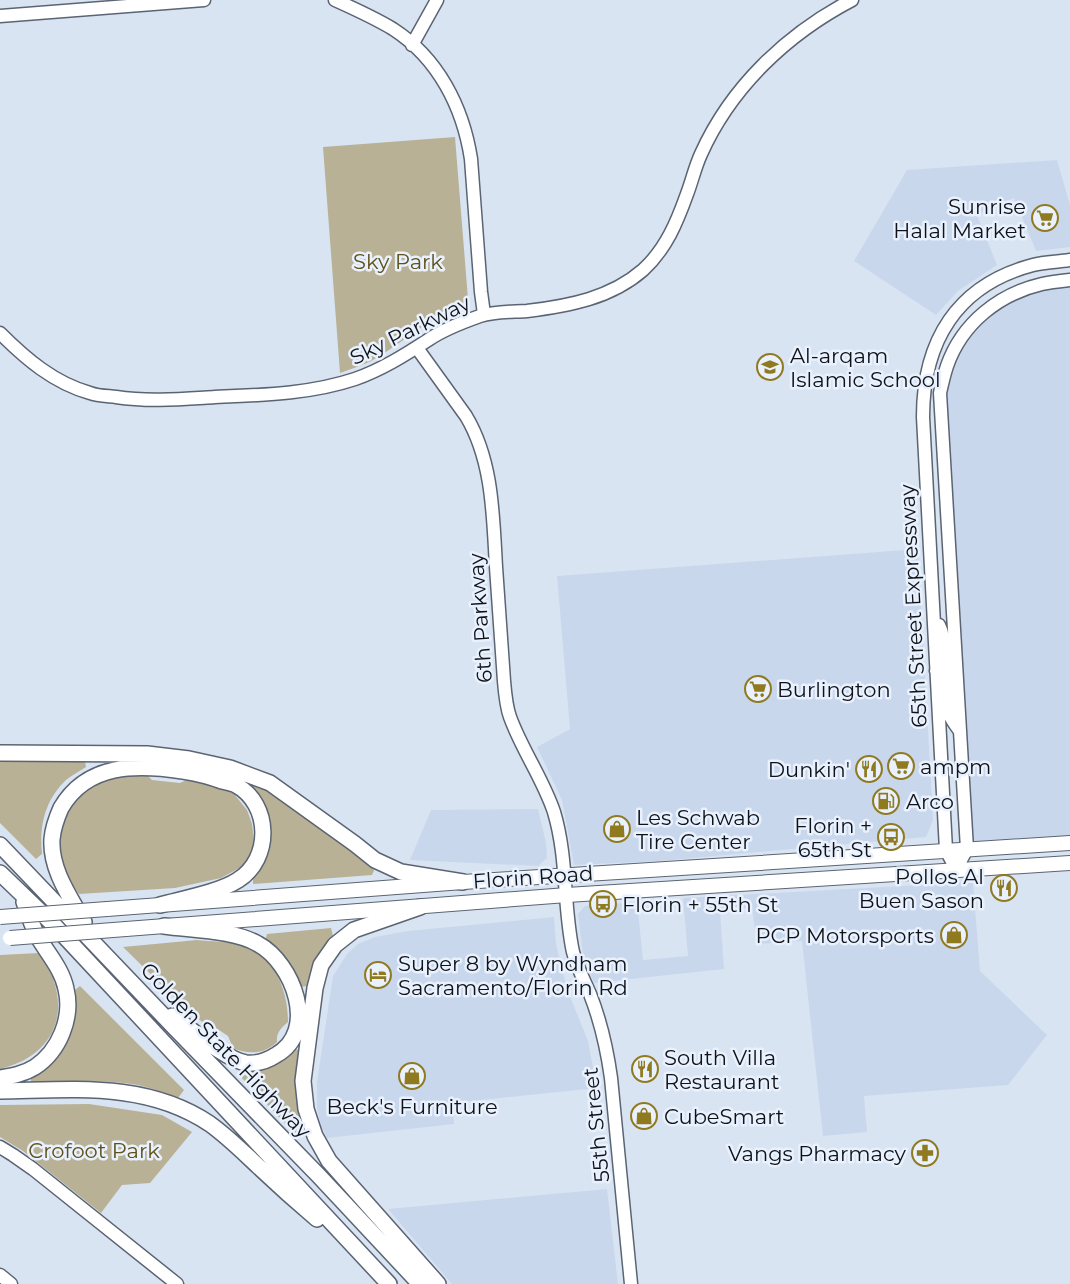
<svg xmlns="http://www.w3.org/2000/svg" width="1070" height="1284" font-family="Montserrat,sans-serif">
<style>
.built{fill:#c9d7ed}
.green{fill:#b8b196}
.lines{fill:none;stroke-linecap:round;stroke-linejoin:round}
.secondary-casing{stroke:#5b6472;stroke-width:15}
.primary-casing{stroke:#5b6472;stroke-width:16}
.highway-casing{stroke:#5b6472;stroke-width:18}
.secondary{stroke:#fff;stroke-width:12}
.primary{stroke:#fff;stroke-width:14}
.highway{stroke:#fff;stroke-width:15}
.primary-bridge-casing{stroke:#5b6472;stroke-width:16;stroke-linecap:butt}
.primary-bridge{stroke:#fff;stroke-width:14}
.labels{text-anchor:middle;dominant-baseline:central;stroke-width:5;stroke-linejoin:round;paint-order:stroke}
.poi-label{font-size:21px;fill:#0f1318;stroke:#e8f1fd;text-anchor:start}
.park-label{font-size:21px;fill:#5f5118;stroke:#e8f1fd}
.street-label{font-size:21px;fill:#0f1318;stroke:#e8f1fd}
</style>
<rect width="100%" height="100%" fill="#d9e4f3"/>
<path class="built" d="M1057,160L1070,205V247L1036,251L1014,198L977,215L997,265L958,291L936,315L854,261L907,170Z
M1070,280V842L967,849L940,410L955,348L1010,295Z
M918,549L933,820L926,837L660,861L574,865L562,800L537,747L570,729L557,576Z
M538,809L546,843L547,858L538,866L410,860L431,810Z
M973,882L980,971L1047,1035L1008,1085L864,1096L867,1132L823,1136L802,941L757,944L752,908L720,911L724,969L594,983L583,955L578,914L585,906L637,902L643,960L688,956L683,898Z
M554,917L556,944L562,970L569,994L588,1041L597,1088L452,1103L454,1124L327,1138L321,1126L317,1108V1082L333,976L347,954L358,944L375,937L408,931Z
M607,1189L618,1284H452L388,1209Z"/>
<path class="green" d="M455,137L468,299C464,310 453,313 442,317C416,327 396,348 371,361C361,366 350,369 340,373L323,147Z
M0,760L85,761L86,767C80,771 72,775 66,780C45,800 39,826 42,854L36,859L0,823Z
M146,774L152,780L180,783L189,779L215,784L234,794L247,810L252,824L254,840L250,855L243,866L221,878L175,888L79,894C72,884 64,874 60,862C52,837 64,805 83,790C90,784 104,779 113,776C123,773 135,774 146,774Z
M254,784L272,793L291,806L375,868L372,875L253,884V877L263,862L250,791Z
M331,928L333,936C317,951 311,966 307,986L300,987L265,941L267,934Z
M197,940C211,942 226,941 240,944C274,953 288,990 288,1022C281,1028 276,1033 277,1042C265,1054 249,1055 233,1048L228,1036L213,1026L206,1025L185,1008L123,947Z
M39,953C74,1002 61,1054 0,1069V955Z
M80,986L184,1090L178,1098C165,1093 151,1088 138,1085C103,1079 66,1082 31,1083V1077C62,1055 81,1030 75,990Z
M292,1047L300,1051L306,1131L299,1138L239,1075L247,1068Z
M89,1104L162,1115L192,1132L150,1183L122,1185L101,1213L23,1151L0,1137V1105Z"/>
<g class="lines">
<defs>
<path id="secondary" d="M335,0C355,9 375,18 393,29C438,58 463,107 471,159L481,292L484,314
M0,16L204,0
M412,45L437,0
M0,333C26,359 54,383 90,393C98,396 108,396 116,397C149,402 182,399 215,397C262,395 310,394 355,379C381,370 405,355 428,340C444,329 463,322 480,316C495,311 512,312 527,311C569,306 611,298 643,270C666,249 677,222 687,194C692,181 695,167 701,154C731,87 787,34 852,0
M417,348L466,416C493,461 493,516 496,567C499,605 501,643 504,681C505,693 506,706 510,717C522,750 543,779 554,812C568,859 563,906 573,952C577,967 584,980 590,994C601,1022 607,1049 611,1078L631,1284
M939,625C950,646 934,659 956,679
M936,671C952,683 946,696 949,713C950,719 956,725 959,730
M956,869L946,850L923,417C923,341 957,285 1033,265C1045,262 1058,262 1070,260
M956,869L967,849L940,393C942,384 944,375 947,366C962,323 999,294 1042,284C1051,282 1061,281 1070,280
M0,1147L13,1155L33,1169L177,1284
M0,1275L11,1284"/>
<path id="primary" d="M107,909L463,882L1070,843
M126,929L567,895L1070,863"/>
<path id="highway" d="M0,753L147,754L189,759L230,768L270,783L355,844L375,860L401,872L463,882
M0,845L175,1028L319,1176L420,1284
M0,873L54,925L389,1284
M420,907L354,930L335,945L321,965L315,988L303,1081L306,1109L315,1136L329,1161L438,1284
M84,922C70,897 50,869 52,839C53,828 57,817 61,808C87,763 137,764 183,771C196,773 209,776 222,781C226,782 232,783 236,785C271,804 272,859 238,880C220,892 182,899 160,905
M164,926C192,930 234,930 258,944C293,963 319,1031 276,1055C267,1061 257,1064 246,1063C226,1060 190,1028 172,1016
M0,1078C12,1076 24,1074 35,1067C59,1051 73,1018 66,989C62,969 48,954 38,937C32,926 28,914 24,902
M0,1091C73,1090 146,1081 210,1124C228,1137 243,1152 259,1167C278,1185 297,1202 317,1219"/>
</defs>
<use href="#secondary" class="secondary-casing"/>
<use href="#primary" class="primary-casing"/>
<use href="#highway" class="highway-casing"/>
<use href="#secondary" class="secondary"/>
<use href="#primary" class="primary"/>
<use href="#highway" class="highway"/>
<defs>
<path id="primary-bridge" d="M0,917L107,909
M10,938L126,929"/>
</defs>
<use href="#primary-bridge" class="primary-bridge-casing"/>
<use href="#primary-bridge" class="primary-bridge"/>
</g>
<defs>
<symbol id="supermarket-ring" viewBox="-11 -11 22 22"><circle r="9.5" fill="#e8f1fd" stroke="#907a20" stroke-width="1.5"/><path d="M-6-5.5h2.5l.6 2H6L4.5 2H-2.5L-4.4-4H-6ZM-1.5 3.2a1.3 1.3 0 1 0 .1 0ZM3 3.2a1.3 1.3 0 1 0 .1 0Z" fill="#907a20"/></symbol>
<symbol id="school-ring" viewBox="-11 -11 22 22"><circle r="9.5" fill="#e8f1fd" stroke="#907a20" stroke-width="1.5"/><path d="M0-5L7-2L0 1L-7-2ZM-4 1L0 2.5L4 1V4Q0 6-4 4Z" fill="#907a20"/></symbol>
<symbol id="restaurant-ring" viewBox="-11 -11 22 22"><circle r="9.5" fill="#e8f1fd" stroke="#907a20" stroke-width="1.5"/><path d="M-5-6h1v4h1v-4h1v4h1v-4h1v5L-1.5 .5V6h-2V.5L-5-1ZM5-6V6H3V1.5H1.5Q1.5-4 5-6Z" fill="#907a20"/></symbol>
<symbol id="fuel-ring" viewBox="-11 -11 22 22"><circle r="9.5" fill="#e8f1fd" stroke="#907a20" stroke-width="1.5"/><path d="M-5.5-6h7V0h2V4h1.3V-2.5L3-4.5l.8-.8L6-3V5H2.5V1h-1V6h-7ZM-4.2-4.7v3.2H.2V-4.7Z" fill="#907a20"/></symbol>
<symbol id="shop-ring" viewBox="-11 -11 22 22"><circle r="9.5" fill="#e8f1fd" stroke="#907a20" stroke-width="1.5"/><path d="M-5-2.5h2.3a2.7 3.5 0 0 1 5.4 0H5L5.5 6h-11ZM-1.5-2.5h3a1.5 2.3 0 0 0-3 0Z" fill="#907a20"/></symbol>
<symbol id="bus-ring" viewBox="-11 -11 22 22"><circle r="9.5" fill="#e8f1fd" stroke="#907a20" stroke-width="1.5"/><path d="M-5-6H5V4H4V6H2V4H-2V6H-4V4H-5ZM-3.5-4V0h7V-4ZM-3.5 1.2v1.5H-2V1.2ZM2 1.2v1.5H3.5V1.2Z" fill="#907a20"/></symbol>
<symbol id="hotel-ring" viewBox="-11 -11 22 22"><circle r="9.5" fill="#e8f1fd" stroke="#907a20" stroke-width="1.5"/><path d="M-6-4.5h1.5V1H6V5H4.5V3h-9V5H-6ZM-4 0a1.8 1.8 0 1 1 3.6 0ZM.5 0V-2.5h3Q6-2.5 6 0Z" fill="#907a20"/></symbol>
<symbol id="pharmacy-ring" viewBox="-11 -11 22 22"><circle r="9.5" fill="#e8f1fd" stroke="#907a20" stroke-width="1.5"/><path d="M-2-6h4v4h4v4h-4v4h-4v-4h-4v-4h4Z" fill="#907a20"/></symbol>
</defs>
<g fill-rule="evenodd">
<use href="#supermarket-ring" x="1030" y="203" width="30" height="30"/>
<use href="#school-ring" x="755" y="352" width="30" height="30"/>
<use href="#supermarket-ring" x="743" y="674" width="30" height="30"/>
<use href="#supermarket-ring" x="886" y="751" width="30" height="30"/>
<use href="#restaurant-ring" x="854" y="754" width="30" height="30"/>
<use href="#fuel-ring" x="871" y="786" width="30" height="30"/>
<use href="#shop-ring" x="602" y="814" width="30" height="30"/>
<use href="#bus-ring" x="876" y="822" width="30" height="30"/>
<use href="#restaurant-ring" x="989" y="873" width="30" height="30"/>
<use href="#bus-ring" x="588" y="889" width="30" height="30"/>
<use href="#shop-ring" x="939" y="920" width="30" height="30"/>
<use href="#hotel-ring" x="363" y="960" width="30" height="30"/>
<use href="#restaurant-ring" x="630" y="1054" width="30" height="30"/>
<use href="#shop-ring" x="397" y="1061" width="30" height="30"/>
<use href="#shop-ring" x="629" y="1101" width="30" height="30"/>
<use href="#pharmacy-ring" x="910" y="1138" width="30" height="30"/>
</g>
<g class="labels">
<g class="poi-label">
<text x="1026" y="206" text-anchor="end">Sunrise<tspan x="1026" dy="24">Halal Market</tspan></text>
<text x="790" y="355">Al-arqam<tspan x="790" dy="24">Islamic School</tspan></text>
<text x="777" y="689">Burlington</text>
<text x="920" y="766">ampm</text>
<text x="850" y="769" text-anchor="end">Dunkin'</text>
<text x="906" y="801">Arco</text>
<text x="636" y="817">Les Schwab<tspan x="636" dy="24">Tire Center</tspan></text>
<text x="872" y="825" text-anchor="end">Florin +<tspan x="872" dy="24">65th St</tspan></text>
<text x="984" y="876" text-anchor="end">Pollos Al<tspan x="984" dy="24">Buen Sason</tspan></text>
<text x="622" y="904">Florin + 55th St</text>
<text x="934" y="935" text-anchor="end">PCP Motorsports</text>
<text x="398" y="963">Super 8 by Wyndham<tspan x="398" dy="24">Sacramento/Florin Rd</tspan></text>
<text x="664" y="1057">South Villa<tspan x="664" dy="24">Restaurant</tspan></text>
<text x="412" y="1106" text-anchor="middle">Beck's Furniture</text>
<text x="664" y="1116">CubeSmart</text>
<text x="906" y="1153" text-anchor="end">Vangs Pharmacy</text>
</g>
<g class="park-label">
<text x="398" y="261">Sky Park</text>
<text x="94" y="1150">Crofoot Park</text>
</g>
<g class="street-label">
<text transform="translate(410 330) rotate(-26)">Sky Parkway</text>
<text transform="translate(913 606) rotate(-93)">65th Street Expressway</text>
<text transform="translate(480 618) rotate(-94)">6th Parkway</text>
<text transform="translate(533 877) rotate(-4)">Florin Road</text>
<text transform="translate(226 1050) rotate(46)">Golden State Highway</text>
<text transform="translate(596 1125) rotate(-96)">55th Street</text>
</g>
</g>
</svg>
